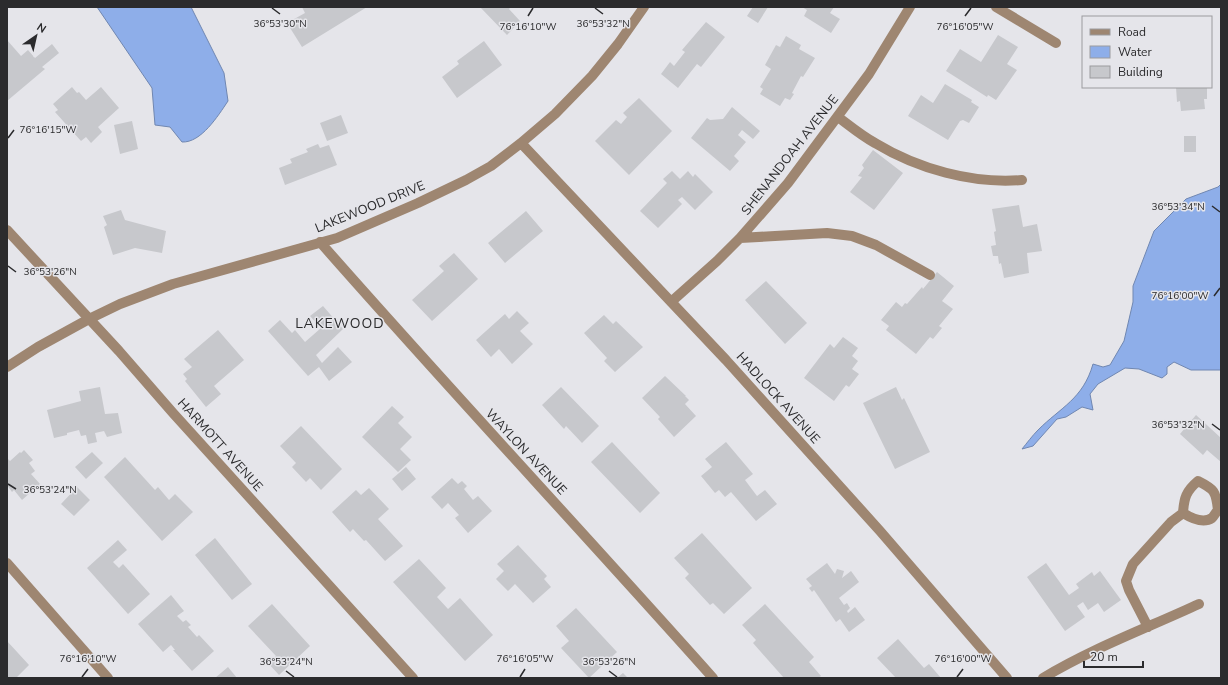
<svg xmlns="http://www.w3.org/2000/svg" width="1228" height="685" font-family="'Nunito Sans',sans-serif">
<style>
.water{fill:#8eaee9;stroke:#7087b1}
.building{fill:#c7c8cc}
.lines{fill:none;stroke-linecap:round;stroke-linejoin:round}
.minor{stroke:#9e8671;stroke-width:10}
.ticks{fill:none;stroke:#2b2b2d;stroke-width:1.5}
.labels{text-anchor:middle;dominant-baseline:central;stroke-width:3;stroke-linejoin:round;paint-order:stroke}
.street-label{font-size:13px;fill:#2b2b2d;stroke:#e5e5ea}
.neighbourhood-label{font-size:14px;letter-spacing:1px;fill:#2b2b2d;stroke:#e5e5ea}
.ticks-label{font-size:10px;text-anchor:middle;fill:#2b2b2d;stroke:#e5e5ea;stroke-width:3;stroke-linejoin:round;paint-order:stroke}
</style>
<rect width="100%" height="100%" fill="#e5e5ea"/>
<path class="water" d="M97,7H191L224,73L228,101C218,116 201,143 182,142L170,127L155,125L152,88Z
M1221,184V370H1191L1174,362L1167,367V374L1162,378L1139,369L1125,368L1098,384L1090,394L1093,410L1082,407L1066,417L1057,419L1033,446L1022,449C1027,443 1032,436 1038,430C1061,407 1083,399 1093,364L1103,367L1110,365L1124,341L1133,302V286L1154,231L1186,199L1218,187Z"/>
<path class="building" d="M302,7H367L302,47L287,23L305,13Z
M480,7H511L509,9L520,21L507,35Z
M753,7H768L758,23L747,16Z
M802,7H834L830,13L840,19L831,33L804,16L807,10Z
M706,22L725,37L701,67L697,64L678,88L661,74L670,62L674,66L685,52L682,50Z
M998,35L1018,47L1007,64L1017,70L996,100L988,95L987,97L946,71L960,49L981,62Z
M786,36L801,45L799,49L815,58L803,77L801,76L792,93L794,94L790,100L785,98L780,106L760,94L763,89L760,87L771,69L765,65L776,45L780,47Z
M7,40L21,56L28,50L35,58L52,44L59,53L42,67L45,69L7,101Z
M484,41L502,65L457,98L442,77L459,64L457,61Z
M945,84L972,100L971,102L979,107L969,123L963,120L960,121L948,140L908,116L921,95L933,103Z
M72,87L77,93L79,92L86,100L101,87L119,108L98,127L102,132L91,143L86,137L81,141L55,112L58,110L53,104Z
M1176,87H1207V99H1204L1205,109L1181,111L1180,101L1177,102Z
M639,98L672,131L629,175L595,141L616,120L621,124L627,117L623,113Z
M732,107L760,131L753,139L742,130L738,135L746,142L734,156L739,161L730,171L691,138L707,118L710,120L723,119Z
M341,115L348,133L327,141L320,123Z
M132,121L138,149L120,154L114,125Z
M1184,136H1196V152H1184Z
M318,144L320,148L329,145L337,165L285,185L279,168L292,163L290,159L308,152L306,149Z
M873,150L903,173L874,210L850,192L862,177L858,176L864,168L862,165Z
M672,171L680,179L688,171L693,177L695,174L713,192L695,210L682,197L678,200L682,204L658,228L640,211L667,183L663,179Z
M1019,205L1023,227L1037,224L1042,251L1027,253L1029,273L1004,278L1001,263L999,264L998,256H993L991,246L996,245L994,232L996,231L992,209Z
M121,210L125,220L166,231L162,253L135,248L113,255L104,227L107,225L103,216Z
M526,211L543,231L505,263L488,243Z
M454,253L478,279L432,321L412,300L444,271L439,266Z
M937,272L954,286L942,301L953,309L939,326L942,328L933,339L930,337L916,354L886,330L889,326L881,320L896,302L902,307L905,303L907,304L922,287L923,289Z
M766,281L807,323L785,344L745,300Z
M323,306L343,329L316,355L322,363L338,347L352,362L329,381L319,367L308,376L268,331L280,320L292,333L295,330L305,342L321,328L310,316Z
M517,311L529,323L520,331L533,344L512,364L499,349L491,357L476,340L505,314L509,319Z
M604,315L613,324L616,321L643,347L615,372L604,361L607,358L584,333Z
M218,330L244,360L214,386L221,394L206,407L185,381L187,379L183,374L192,367L184,359Z
M843,337L858,348L852,356L858,361L852,369L859,374L849,387L846,385L834,401L804,378L830,344L834,348Z
M665,376L686,396H685L689,400L685,404L696,416L674,437L658,419L660,417L642,398Z
M100,387L105,414L118,413L122,433L107,437L104,431L95,433L97,442L88,444L86,435L81,436L79,430L67,433V435L54,438L47,410L81,401L79,391Z
M561,387L599,426L582,443L566,426L564,429L542,405Z
M896,387L902,400L904,398L930,452L895,469L863,403Z
M392,406L404,417L398,423L412,437L400,449L411,460L398,472L362,437Z
M1196,415L1221,438V462L1207,450L1203,455L1180,434Z
M301,426L342,469L321,490L310,478L306,482L292,467L296,463L280,446Z
M612,442L660,493L640,513L591,462Z
M726,442L753,474L745,480L757,496L765,490L777,504L756,521L731,492L725,497L719,490L715,493L701,476L712,467L705,459Z
M24,450L33,460L29,463L35,471L31,474L40,484L22,500L14,490L12,492L7,485V458L10,461L20,452L21,453Z
M92,452L103,463L86,479L75,467Z
M125,457L155,490L158,487L169,500L175,494L193,512L162,541L104,477Z
M406,467L416,479L402,491L392,479Z
M452,478L458,484L462,481L467,486L464,489L473,500L478,496L492,511L468,533L455,518L459,515L448,503L442,509L431,497Z
M77,487L90,500L74,516L61,504Z
M369,488L389,509L378,519L403,546L385,561L366,540L364,541L353,529L350,532L332,512L356,490L361,495Z
M702,533L752,588L724,614L713,603L710,605L685,578L689,574L674,558Z
M215,538L252,584L232,600L195,555Z
M118,540L127,550L113,562L119,568L123,564L150,594L128,614L87,568Z
M518,545L547,576L544,579L551,587L533,603L515,584L508,591L496,579L504,571L497,564Z
M419,559L446,588L437,597L448,609L460,598L493,635L465,661L393,582Z
M827,563L835,574L837,569L844,571L842,578L851,571L859,582L839,598L844,605L847,603L850,608L847,611L848,613L855,607L865,620L849,632L840,619L836,622L814,590L812,592L809,588L812,586L806,579Z
M1046,563L1069,595L1079,588L1076,584L1092,572L1094,576L1100,571L1121,600L1104,612L1098,603L1088,610L1083,602L1077,606L1085,617L1065,631L1027,577Z
M171,595L184,611L177,616L183,622L186,620L191,625L188,627L197,637L199,635L214,651L192,671L173,650H175L171,645L163,652L138,624Z
M272,604L310,646L279,675L268,663L276,656L248,626Z
M765,604L814,657L809,662L821,676L818,678H784L753,643L756,640L742,625Z
M576,608L617,652L589,678L561,648L569,641L556,626Z
M898,639L924,668L929,664L941,678H896L877,658Z
M7,641L29,665L16,678H7Z
M228,667L237,678H215Z
M623,673L628,678H617Z"/>
<g class="lines">
<path class="minor" d="M996,7L1056,43
M838,117C850,126 862,136 875,143C918,169 972,184 1022,180
M521,143L726,360L880,531L1007,678
M7,230L119,351L173,413L413,678
M740,238L827,233L852,236L876,245L930,275
M320,242C449,389 583,532 713,678
M671,302L717,261L740,238L788,183L869,74L910,7
M7,367L38,347L89,319L120,304L173,284L337,238L418,203L466,180L491,166L521,143L555,114L592,76L618,44L644,7
M7,563L108,678
M1148,627L1129,590L1126,581L1133,564L1171,522L1183,513C1191,518 1203,524 1212,518C1214,516 1216,512 1218,510C1216,491 1214,489 1198,481C1186,491 1184,498 1183,513
M1043,678C1093,648 1147,628 1199,604"/>
</g>
<path class="ticks" d="M272,8L280,14M595,8L603,14M528,16L533,8M965,16L971,8M8,138L14,130M1212,206L1220,212M8,266L16,272M1214,296L1220,288M1212,424L1220,430M8,484L16,489M286,671L294,677M609,671L617,677M82,677L88,669M520,677L525,669M957,677L963,669"/>
<g class="labels">
<g class="street-label">
<text transform="translate(790 155) rotate(-52)">SHENANDOAH AVENUE</text>
<text transform="translate(370 207) rotate(-22)">LAKEWOOD DRIVE</text>
<text transform="translate(778 398) rotate(48)">HADLOCK AVENUE</text>
<text transform="translate(220 445) rotate(48)">HARMOTT AVENUE</text>
<text transform="translate(526 452) rotate(47)">WAYLON AVENUE</text>
</g>
<g class="neighbourhood-label">
<text x="340" y="323">LAKEWOOD</text>
</g>
</g>
<g class="ticks-label">
<text x="280" y="27">36°53'30"N</text>
<text x="603" y="27">36°53'32"N</text>
<text x="528" y="30">76°16'10"W</text>
<text x="965" y="30">76°16'05"W</text>
<text x="48" y="133">76°16'15"W</text>
<text x="1178" y="210">36°53'34"N</text>
<text x="50" y="275">36°53'26"N</text>
<text x="1180" y="299">76°16'00"W</text>
<text x="1178" y="428">36°53'32"N</text>
<text x="50" y="493">36°53'24"N</text>
<text x="88" y="662">76°16'10"W</text>
<text x="525" y="662">76°16'05"W</text>
<text x="963" y="662">76°16'00"W</text>
<text x="286" y="665">36°53'24"N</text>
<text x="609" y="665">36°53'26"N</text>
</g>
<rect width="1228" height="685" fill="none" stroke="#2b2b2d" stroke-width="16"/>
<rect x="1082" y="16" width="130" height="72" fill="#e5e5ea" stroke="#9b9b9e"/>
<rect x="1090" y="29" width="20" height="6" fill="#9e8671" stroke="#9b9b9e"/>
<text x="1118" y="36" font-size="12" fill="#2b2b2d">Road</text>
<rect x="1090" y="46" width="20" height="12" fill="#8eaee9" stroke="#9b9b9e"/>
<text x="1118" y="56" font-size="12" fill="#2b2b2d">Water</text>
<rect x="1090" y="66" width="20" height="12" fill="#c7c8cc" stroke="#9b9b9e"/>
<text x="1118" y="76" font-size="12" fill="#2b2b2d">Building</text>
<g transform="translate(36 36) rotate(34)" stroke="#e5e5ea" stroke-width="3" paint-order="stroke">
<path d="M0-3L7 15L0 10L-7 15Z" fill="#2b2b2d"/>
<text y="-6" font-size="11" font-weight="bold" text-anchor="middle" fill="#2b2b2d">N</text>
</g>
<path d="M1084 661v6h59v-6" fill="none" stroke="#2b2b2d" stroke-width="2"/>
<text x="1090" y="661" font-size="12" fill="#2b2b2d" stroke="#e5e5ea" stroke-width="3" paint-order="stroke">20 m</text>
</svg>
